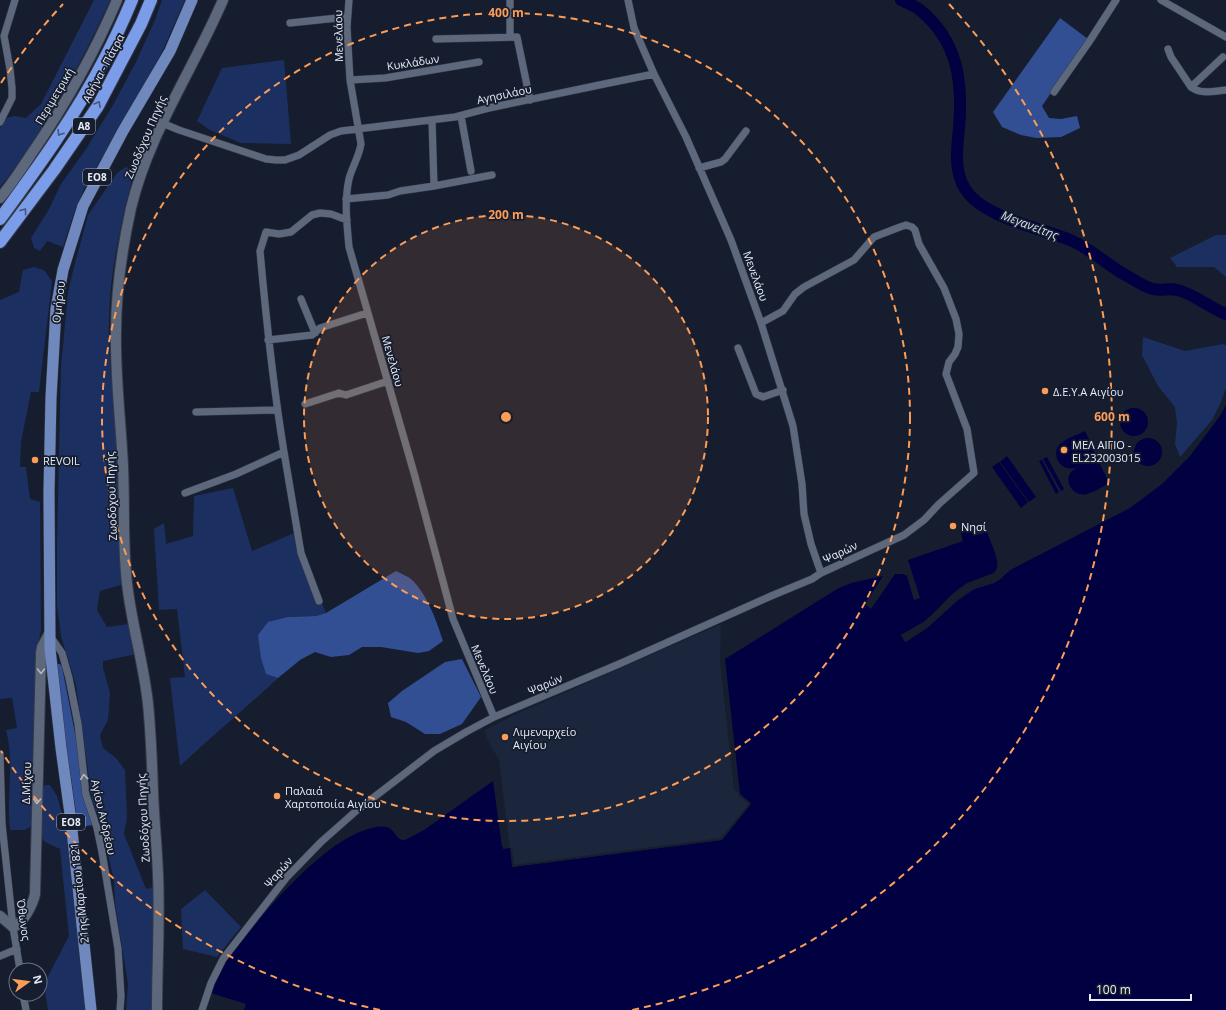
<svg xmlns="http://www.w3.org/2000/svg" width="1226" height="1010" font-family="'Open Sans',sans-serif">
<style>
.built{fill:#1b253b}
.green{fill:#1b3061}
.forest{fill:#324f93}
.water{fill:#010040}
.pier{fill:#161d2e}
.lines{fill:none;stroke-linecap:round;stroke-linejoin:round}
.river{stroke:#010040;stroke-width:12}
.street-casing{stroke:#353a47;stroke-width:8}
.secondary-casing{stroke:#353a47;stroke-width:12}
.primary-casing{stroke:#353a47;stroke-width:12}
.highway-casing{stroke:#353a47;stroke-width:14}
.street{stroke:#5e687c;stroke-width:7}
.secondary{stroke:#5e687c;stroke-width:10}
.primary{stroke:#6f88bd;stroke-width:11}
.highway{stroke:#7b9de9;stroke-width:12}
.oneway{stroke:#435782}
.oneway2{stroke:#b0b8c6}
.ring{fill:none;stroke:#fd9c56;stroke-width:2;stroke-dasharray:7 5}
.poi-dot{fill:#fd9c56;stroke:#161d2e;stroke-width:1.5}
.labels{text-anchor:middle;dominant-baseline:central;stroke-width:3.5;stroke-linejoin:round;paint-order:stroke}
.shield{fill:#161d2e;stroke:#a8afbb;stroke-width:1}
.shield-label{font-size:10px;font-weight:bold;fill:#e7edf8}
.street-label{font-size:11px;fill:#e7edf8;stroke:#161d2e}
.poi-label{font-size:11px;fill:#e7edf8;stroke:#161d2e;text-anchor:start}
.water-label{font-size:12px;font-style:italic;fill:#d4def2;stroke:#161d2e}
.centre{fill:#fd9c56;stroke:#161d2e;stroke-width:2}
.ring-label{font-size:12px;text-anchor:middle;font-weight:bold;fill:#fd9c56;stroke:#161d2e;stroke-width:3.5;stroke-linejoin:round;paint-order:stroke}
</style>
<rect width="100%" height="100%" fill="#161d2e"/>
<path class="built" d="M721,624L720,662L734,789L751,803L722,840L512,867L499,760L486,737L485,730L514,715Z"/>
<path class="green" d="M94,0H110C91,43 69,84 44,124C30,146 17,167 0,187V128L6,118L14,116L26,118L41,104Z
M162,0H185L162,52L85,187L74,213L63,247L47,241L40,251L34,248L31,238L48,211L61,184L86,149L113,105L136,62L155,20Z
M284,60L291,144L241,143L210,130L197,121L222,68Z
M126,167L134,171C122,219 110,268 109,318C108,358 114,399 116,439C119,487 120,536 121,585L100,591L97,610L107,627L129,624L136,654L103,661V668L110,693L108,720L100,735L103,748L116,758L125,770L127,818L124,834L146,889L154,887V1010H126L128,984L115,903L114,880L101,825L92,799L76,685L61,636L57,606V542L61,367L68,292L75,263L88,215L117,173Z
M1216,235H1226V277L1214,267H1177L1170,258Z
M34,267L44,270L52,281L39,392H31L21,442L20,467H26L30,499L40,502L41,631L36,652L33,825L25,830H10C6,797 15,763 6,730L17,728L12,698L0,699V300L19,292L23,270Z
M1143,337L1185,351L1223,344L1226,345V388L1220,404L1212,420L1180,457L1175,444L1177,423L1175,407L1158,386L1142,355Z
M233,488L252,551L299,531L307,567L326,613L316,616L288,617L266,674L278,678C246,708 212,736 180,766L170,678L185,677L177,609L159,610L154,529L164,523L166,544L193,536L194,496Z
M45,785H50L57,796L65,824L86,1010H48L44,984L69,936L60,849L45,842L42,838L43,789Z
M205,890L241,927L217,957L183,949L181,909Z"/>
<path class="forest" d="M1060,18L1088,39L1042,106L1049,118L1061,119L1077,116L1080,128L1061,137L1036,138L1021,135L1002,127L993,112Z
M396,571C401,574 408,576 412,580C427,594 437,622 443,641L429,651L418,653L381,647H362L349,655L331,657L315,652L300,660L278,678L266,674L261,658L258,635L268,622L288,617L316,616L326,613Z
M462,659L481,697L462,724L440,734H425L406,722L391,717L388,703L402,691L445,662Z
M57,664H60L62,667L93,825L78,827L61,707Z"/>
<path class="water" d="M1226,405V1010H244L246,1004L211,993C217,969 235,948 251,929C276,899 304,868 336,845C347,838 359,831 372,828C398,821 392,841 405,840L424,830L493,781L502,847H503V849L510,848L513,867L722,840L751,804L740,794L725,659L837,589L851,583L883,576L865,604L871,609L895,574H903L907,576L914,600L920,598L908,560L963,541L961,533L971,530V533L976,531L977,535L987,532C990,541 1001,562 996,570C991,580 975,579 966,584C950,593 939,609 925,621C918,627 909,631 901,635L906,642L927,628L958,600L974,589L994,583L1012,569L1130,508L1162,484L1190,456L1220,416Z
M1120 422a14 14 0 1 1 28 0a14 14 0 1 1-28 0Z
M1085,431L1097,457C1090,460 1082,466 1075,468C1061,472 1050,455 1060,444C1067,438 1077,435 1085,431Z
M1134 452a14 14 0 1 1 28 0a14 14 0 1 1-28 0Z
M1007,456L1036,497L1029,502L1000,462Z
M1047,457L1064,489L1061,491L1043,459Z
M1097,458L1109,483C1102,487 1095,492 1087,494C1074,498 1062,481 1072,471C1079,465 1090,462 1097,458Z
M1042,460L1059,492L1056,494L1039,461Z
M999,462L1028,502L1021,508L992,467Z"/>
<path class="pier" d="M998,563L999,569L995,575L992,577L968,585L946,603L926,623L904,636V637L906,640L926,626L957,599L973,587L993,581L1004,573V575L1002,578L994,583L974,589L958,600L927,628L905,642L901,635L925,621L967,583L994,573L997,569Z
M738,793L751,803L722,840L512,867L510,848H512L514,865L721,838L749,804L739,796Z"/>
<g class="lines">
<path class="river" d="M901,0C907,3 915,6 920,10C958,41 963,82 959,128C957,147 954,170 964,187C980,217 1041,228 1070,240C1092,249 1108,266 1129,277C1136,281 1146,288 1153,289C1161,291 1170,288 1177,290C1195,294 1209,308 1226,314"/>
<defs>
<path id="street" d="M349,0L347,27L350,80L361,144C359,157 352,167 349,179C344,201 347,225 349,247L414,473L453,619L494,717
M510,0V36
M628,0L634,28L654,74L686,137L731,240L761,323L793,426L802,484L804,514L811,544L821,573
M1161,0L1226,37
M290,23L347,17
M436,39L517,37L530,100
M1168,49L1171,57L1191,87C1201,95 1215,91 1226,90
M350,80L385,78L479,62
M1191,87L1223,57
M1054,92L1089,42L1116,0
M461,116L471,171
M0,122L12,98V88L10,69L4,36L15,0
M162,123L179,130L266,159L276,160H285L299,155L330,135L341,131L455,117L489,108L609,83L654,74
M699,168L721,162L725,159L746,131
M434,186L492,175
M346,199L388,195L400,191L434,186L432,120
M301,299L315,333
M268,340L312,335L320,328L367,313
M738,348L756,394L763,397L783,390
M305,404L339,393L346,395L388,381
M196,412L277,410
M284,452L301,553L319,601
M185,493L236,474L284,452C273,385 266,318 260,251L266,232L279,234L291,232L312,215L320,213L331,214L347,220
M50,636L62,653L69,678L78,724L86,795L97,828L102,852L118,949L121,996L120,1010
M0,754L2,824L13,927L20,970
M0,956L17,949
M23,994L26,1010
M202,1010L211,983L223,959L286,878L321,842L356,811L434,751L466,732L494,717L619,664L771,596L812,579L821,573L904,535L924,520L939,504L974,473L967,429L946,374L949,362L955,354L958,347L959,334L956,319L944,288L919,244L915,230L912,227L906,225L900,227L874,237L854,260L804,287L795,294L783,311L761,323"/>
<path id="secondary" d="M0,198C12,184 22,168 32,153C65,105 94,54 117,0
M0,916L13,927
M13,927C23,924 33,904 35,894L41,653L42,647L49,634
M157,1010C157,965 160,920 158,875C157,847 154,820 153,792C152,762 151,733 148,704C144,666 133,629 128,591C122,550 125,508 123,467C121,422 115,377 116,332C116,290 122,249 131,208C149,133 193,70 223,0"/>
<path id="primary" d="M91,1010L71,821L61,748L50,649L49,491L51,397L56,309L63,270L83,206L123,131L170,51L192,0"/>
<path id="highway" d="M0,219C38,167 76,115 105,58C115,39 124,19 132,0
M0,242L54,170L98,106L141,24L151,0"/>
</defs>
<use href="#street" class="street-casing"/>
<use href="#secondary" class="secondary-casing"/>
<use href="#primary" class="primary-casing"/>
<use href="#highway" class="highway-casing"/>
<use href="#street" class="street"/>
<use href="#secondary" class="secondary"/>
<use href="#primary" class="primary"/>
<use href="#highway" class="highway"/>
</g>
<defs><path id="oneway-chevron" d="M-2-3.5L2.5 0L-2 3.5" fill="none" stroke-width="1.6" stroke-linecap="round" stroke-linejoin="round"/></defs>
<g class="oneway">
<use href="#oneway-chevron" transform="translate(98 104) rotate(-60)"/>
<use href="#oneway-chevron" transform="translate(60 133) rotate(122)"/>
<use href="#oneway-chevron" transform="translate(24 211) rotate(-53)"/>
</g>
<g class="oneway2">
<use href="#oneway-chevron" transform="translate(41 671) rotate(91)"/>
<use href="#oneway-chevron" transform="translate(84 777) rotate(-96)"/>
<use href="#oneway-chevron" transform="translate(37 801) rotate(92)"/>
</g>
<circle cx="506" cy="417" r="202" fill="#fd9c56" fill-opacity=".12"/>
<g class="ring">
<circle cx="506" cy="417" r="202"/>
<circle cx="506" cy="417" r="404"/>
<path d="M380 1010A606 606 0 0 1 1 751M1 83A606 606 0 0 1 63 4M949 4A606 606 0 0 1 632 1010"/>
</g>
<g class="poi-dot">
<circle cx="1045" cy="391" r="4"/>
<circle cx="1064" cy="450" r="4"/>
<circle cx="35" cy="460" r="4"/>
<circle cx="953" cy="526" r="4"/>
<circle cx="505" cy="737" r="4"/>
<circle cx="277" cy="796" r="4"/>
</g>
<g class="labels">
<g class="shield">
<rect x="73" y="118" width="22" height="16" rx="3"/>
<rect x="83" y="169" width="28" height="16" rx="3"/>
<rect x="57" y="814" width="28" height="16" rx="3"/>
</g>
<g class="shield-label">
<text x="84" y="126">Α8</text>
<text x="97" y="177">ΕΟ8</text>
<text x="71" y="822">ΕΟ8</text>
</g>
<g class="street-label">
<text transform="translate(338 36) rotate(-91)">Μενελάου</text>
<text transform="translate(413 62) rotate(-9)">Κυκλάδων</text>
<text transform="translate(103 68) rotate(-62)">Αθήνα - Πάτρα</text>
<text transform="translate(504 94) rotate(-12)">Αγησιλάου</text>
<text transform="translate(54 96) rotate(-59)">Περιμετρική</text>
<text transform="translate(145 137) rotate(-67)">Ζωοδόχου Πηγής</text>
<text transform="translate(756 276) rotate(70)">Μενελάου</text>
<text transform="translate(58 302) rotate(-83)">Ομήρου</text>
<text transform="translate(393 361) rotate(74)">Μενελάου</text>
<text transform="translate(111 496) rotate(-92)">Ζωοδόχου Πηγής</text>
<text transform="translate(840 552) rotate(-25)">Ψαρών</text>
<text transform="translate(485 669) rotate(67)">Μενελάου</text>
<text transform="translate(545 684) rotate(-23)">Ψαρών</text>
<text transform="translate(26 783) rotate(-88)">Δ.Μίχου</text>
<text transform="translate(104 817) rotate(77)">Αγίου Ανδρέου</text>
<text transform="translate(143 818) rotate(-93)">Ζωοδόχου Πηγής</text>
<text transform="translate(278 872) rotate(-49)">Ψαρών</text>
<text transform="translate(79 893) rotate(-96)">21ης Μαρτίου 1821</text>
<text transform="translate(24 920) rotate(82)">Όθωνος</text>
</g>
<g class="poi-label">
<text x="1053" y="391">Δ.Ε.Υ.Α Αιγίου</text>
<text x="1072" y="444">ΜΕΛ ΑΙΓΙΟ -<tspan x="1072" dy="13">EL232003015</tspan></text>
<text x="43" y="460">REVOIL</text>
<text x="961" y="526">Νησί</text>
<text x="513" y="731">Λιμεναρχείο<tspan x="513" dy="13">Αιγίου</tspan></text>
<text x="285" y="790">Παλαιά<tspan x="285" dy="13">Χαρτοποιία Αιγίου</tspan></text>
</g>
<g class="water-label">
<text transform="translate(1030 225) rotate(21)">Μεγανείτης</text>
</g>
</g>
<circle cx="506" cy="417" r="6" class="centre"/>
<g class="ring-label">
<text x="506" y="17">400 m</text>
<text x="506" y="219">200 m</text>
<text x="1112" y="421">600 m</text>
</g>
<g transform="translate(28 982) rotate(76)"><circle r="19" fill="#161d2e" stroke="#6a707f"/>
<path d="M0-3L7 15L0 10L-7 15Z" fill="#fd9c56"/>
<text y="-6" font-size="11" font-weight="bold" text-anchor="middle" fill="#e7edf8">N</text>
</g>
<path d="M1090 994v6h101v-6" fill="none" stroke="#e7edf8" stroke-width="2"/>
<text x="1096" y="994" font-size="12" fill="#e7edf8" stroke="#161d2e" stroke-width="3" paint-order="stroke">100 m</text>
</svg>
